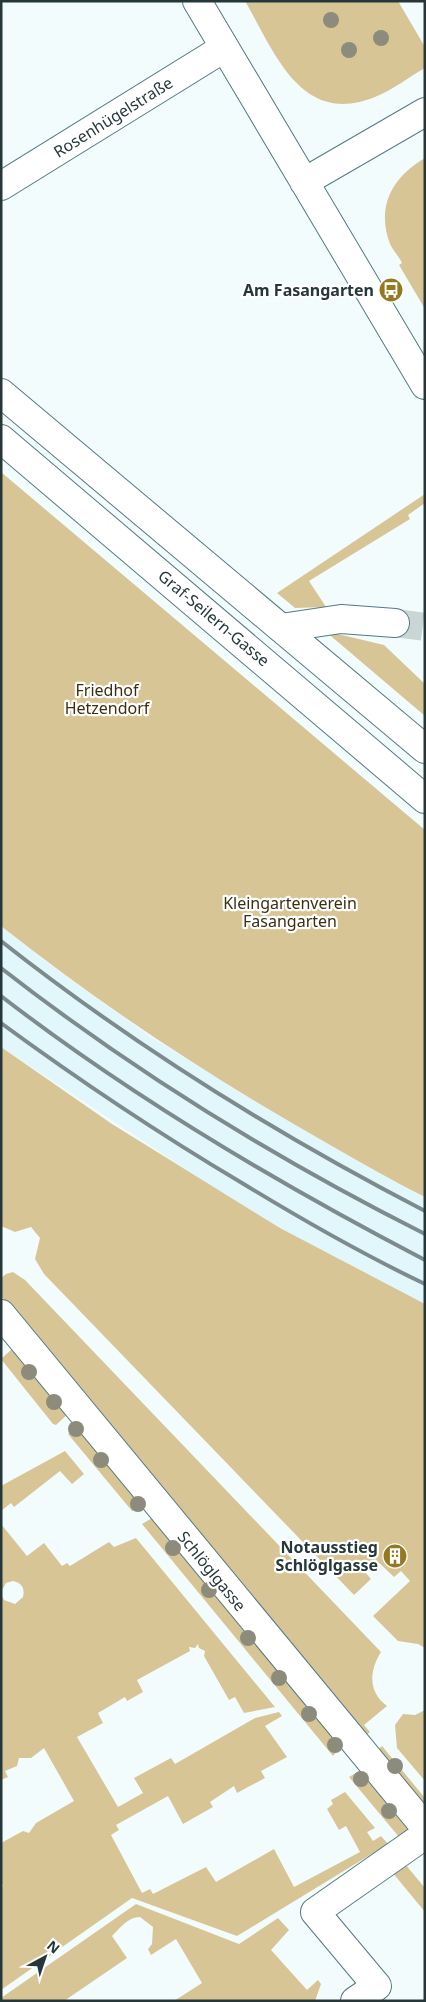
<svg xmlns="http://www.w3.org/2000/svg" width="426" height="2002" font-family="'Noto Sans',sans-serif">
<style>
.built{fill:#e2f7fc}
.green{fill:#d7c596}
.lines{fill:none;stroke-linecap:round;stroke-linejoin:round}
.minor-tunnel{stroke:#cad5d6;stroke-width:28;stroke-dasharray:28 14;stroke-linecap:butt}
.minor-casing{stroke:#537a83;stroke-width:30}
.major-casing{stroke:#537a83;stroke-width:30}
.minor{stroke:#fff;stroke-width:28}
.major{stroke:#fff;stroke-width:28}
.rail{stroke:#7e8b8d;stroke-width:4}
.tree{fill:#8d8b7b}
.labels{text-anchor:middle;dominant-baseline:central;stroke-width:4.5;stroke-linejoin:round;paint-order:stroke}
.street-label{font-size:16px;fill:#26373a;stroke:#fff}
.poi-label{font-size:16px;font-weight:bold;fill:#26373a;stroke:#fff;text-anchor:end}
.park-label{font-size:16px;fill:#3a2f10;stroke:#fff}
</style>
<rect width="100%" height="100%" fill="#f3fcfd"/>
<path class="built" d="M1,926L45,961L151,1037L285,1119L425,1197V1304L280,1228L202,1180L1,1047Z"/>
<path class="green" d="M245,1H398L425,47V68C409,77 393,90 375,97C301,127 275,53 245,1Z
M425,158V309L399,265L402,263C398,255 394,252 390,244C376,207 392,177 425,158Z
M1,472L425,830V1197C391,1180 358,1161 325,1142C212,1078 103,1007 1,926Z
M425,494V503L408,515L410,519L309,581L326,607L295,608L277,593Z
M325,631L384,645L425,684V716Z
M1,1047L112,1124L280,1228L425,1304V1648L418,1644L398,1641L373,1616L410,1581L401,1571L394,1577L375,1559L363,1570L371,1579L354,1595L44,1274L35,1259L40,1238L31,1227L15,1232L1,1226Z
M13,1272L25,1280L381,1652C369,1671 368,1692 387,1706L364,1725L370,1732L363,1738L1,1296V1278L6,1274Z
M13,1348L69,1413L56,1425L53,1424L1,1359Z
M77,1425L143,1505L132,1511L68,1434Z
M65,1451L84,1474L72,1484L60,1471L14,1507L11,1503L1,1511V1486Z
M152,1518L341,1746L333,1756L142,1524Z
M1,1524L27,1556L44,1543L62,1566L67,1563L70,1566L109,1542L114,1547L136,1538L275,1707L244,1713L235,1697L229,1700L204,1656L205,1651L199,1648L198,1644L195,1648L189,1647L190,1651L137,1680L143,1692L127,1701L125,1697L98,1713L103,1723L77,1737L118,1807L143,1793L134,1778L171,1758L175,1764L255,1718L279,1712L282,1716L265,1726L287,1757L261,1771L265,1778L237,1793L234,1786L210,1802L213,1807L183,1824L168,1796L116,1825L119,1830L111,1835L142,1893L150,1889L153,1894L206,1867L216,1882L274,1849L294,1887L360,1852L346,1826L339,1830L327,1809L333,1804L331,1800L345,1792L375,1828L367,1832L373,1841L381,1836L388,1844L237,1936L132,1898L1,1990V1888L3,1886L1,1882V1843L23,1831L29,1833L36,1823L74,1801L44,1748L31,1758H19L17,1766L5,1771L8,1777L1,1780V1594L4,1600L15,1604L23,1597C25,1588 22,1583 13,1581L6,1583L1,1592Z
M425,1710V1781L397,1748L395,1725L403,1714L415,1715Z
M382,1746L425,1798V1812L375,1752Z
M361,1770L415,1837L404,1843L349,1777Z
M405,1864L425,1888V1912L392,1872Z
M136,1904L239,1944L278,1918L289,1930L271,1950L307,1990L318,1980L321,1984L315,2001H174L202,1983L176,1939L151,1955L148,1949L152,1944L153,1927L140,1917C128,1917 120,1928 112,1936L127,1958L64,2001H1V1998Z"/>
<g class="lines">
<path class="minor-tunnel" d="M395,623L425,627"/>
<defs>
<path id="minor" d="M197,1L425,385
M304,182L425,112
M1,186L224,48
M281,628L341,619L395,623
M1,1314L425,1827
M355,2001L377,1986L315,1912L425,1835"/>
<path id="major" d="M1,393L425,749
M1,439L425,799"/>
</defs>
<use href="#minor" class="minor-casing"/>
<use href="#major" class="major-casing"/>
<use href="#minor" class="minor"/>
<use href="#major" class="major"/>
<path class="rail" d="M1,941C133,1045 276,1134 425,1211
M1,968C133,1071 276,1159 425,1234
M1,996C133,1098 277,1183 425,1260
M1,1023C80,1081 158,1133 242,1183C301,1219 362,1254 425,1284"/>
</g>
<g class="tree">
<circle cx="331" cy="20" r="8"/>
<circle cx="381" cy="38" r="8"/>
<circle cx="349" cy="50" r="8"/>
<circle cx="29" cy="1372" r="8"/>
<circle cx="54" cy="1402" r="8"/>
<circle cx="76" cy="1429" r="8"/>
<circle cx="101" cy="1460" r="8"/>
<circle cx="138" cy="1504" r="8"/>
<circle cx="173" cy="1548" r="8"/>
<circle cx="209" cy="1590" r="8"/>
<circle cx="248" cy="1638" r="8"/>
<circle cx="279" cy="1678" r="8"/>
<circle cx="309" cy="1714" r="8"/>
<circle cx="335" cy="1745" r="8"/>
<circle cx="395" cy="1766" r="8"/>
<circle cx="361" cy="1779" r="8"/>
<circle cx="389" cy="1811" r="8"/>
</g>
<defs>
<symbol id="bus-disc" viewBox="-11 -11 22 22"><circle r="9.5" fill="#957921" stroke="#fff"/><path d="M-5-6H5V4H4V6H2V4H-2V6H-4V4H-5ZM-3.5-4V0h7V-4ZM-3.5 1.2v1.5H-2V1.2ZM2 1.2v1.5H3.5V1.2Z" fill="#fff"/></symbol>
<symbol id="building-disc" viewBox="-11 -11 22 22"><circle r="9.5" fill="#957921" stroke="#fff"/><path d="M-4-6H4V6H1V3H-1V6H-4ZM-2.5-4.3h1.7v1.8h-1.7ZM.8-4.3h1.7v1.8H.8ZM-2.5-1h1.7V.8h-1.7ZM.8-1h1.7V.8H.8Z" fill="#fff"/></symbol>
</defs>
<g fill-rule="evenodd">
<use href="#bus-disc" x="377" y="276" width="28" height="28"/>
<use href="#building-disc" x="381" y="1542" width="28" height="28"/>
</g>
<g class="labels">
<g class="street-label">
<text transform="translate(113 117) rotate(-32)">Rosenhügelstraße</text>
<text transform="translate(214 618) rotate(40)">Graf-Seilern-Gasse</text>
<text transform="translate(212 1571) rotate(51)">Schlöglgasse</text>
</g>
<g class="poi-label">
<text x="374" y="290">Am Fasangarten</text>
<text x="378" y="1547">Notausstieg<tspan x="378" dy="18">Schlöglgasse</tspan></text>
</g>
<g class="park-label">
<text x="107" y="690">Friedhof<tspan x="107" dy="18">Hetzendorf</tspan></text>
<text x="290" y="903">Kleingartenverein<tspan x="290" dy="18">Fasangarten</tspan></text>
</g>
</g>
<rect width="426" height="2002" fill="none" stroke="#26373a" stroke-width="5"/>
<g transform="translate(45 1957) rotate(40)" stroke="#ffffff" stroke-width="4" paint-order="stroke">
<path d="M0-4L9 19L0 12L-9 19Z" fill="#26373a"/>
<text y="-8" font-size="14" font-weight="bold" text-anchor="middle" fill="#26373a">N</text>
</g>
</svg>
